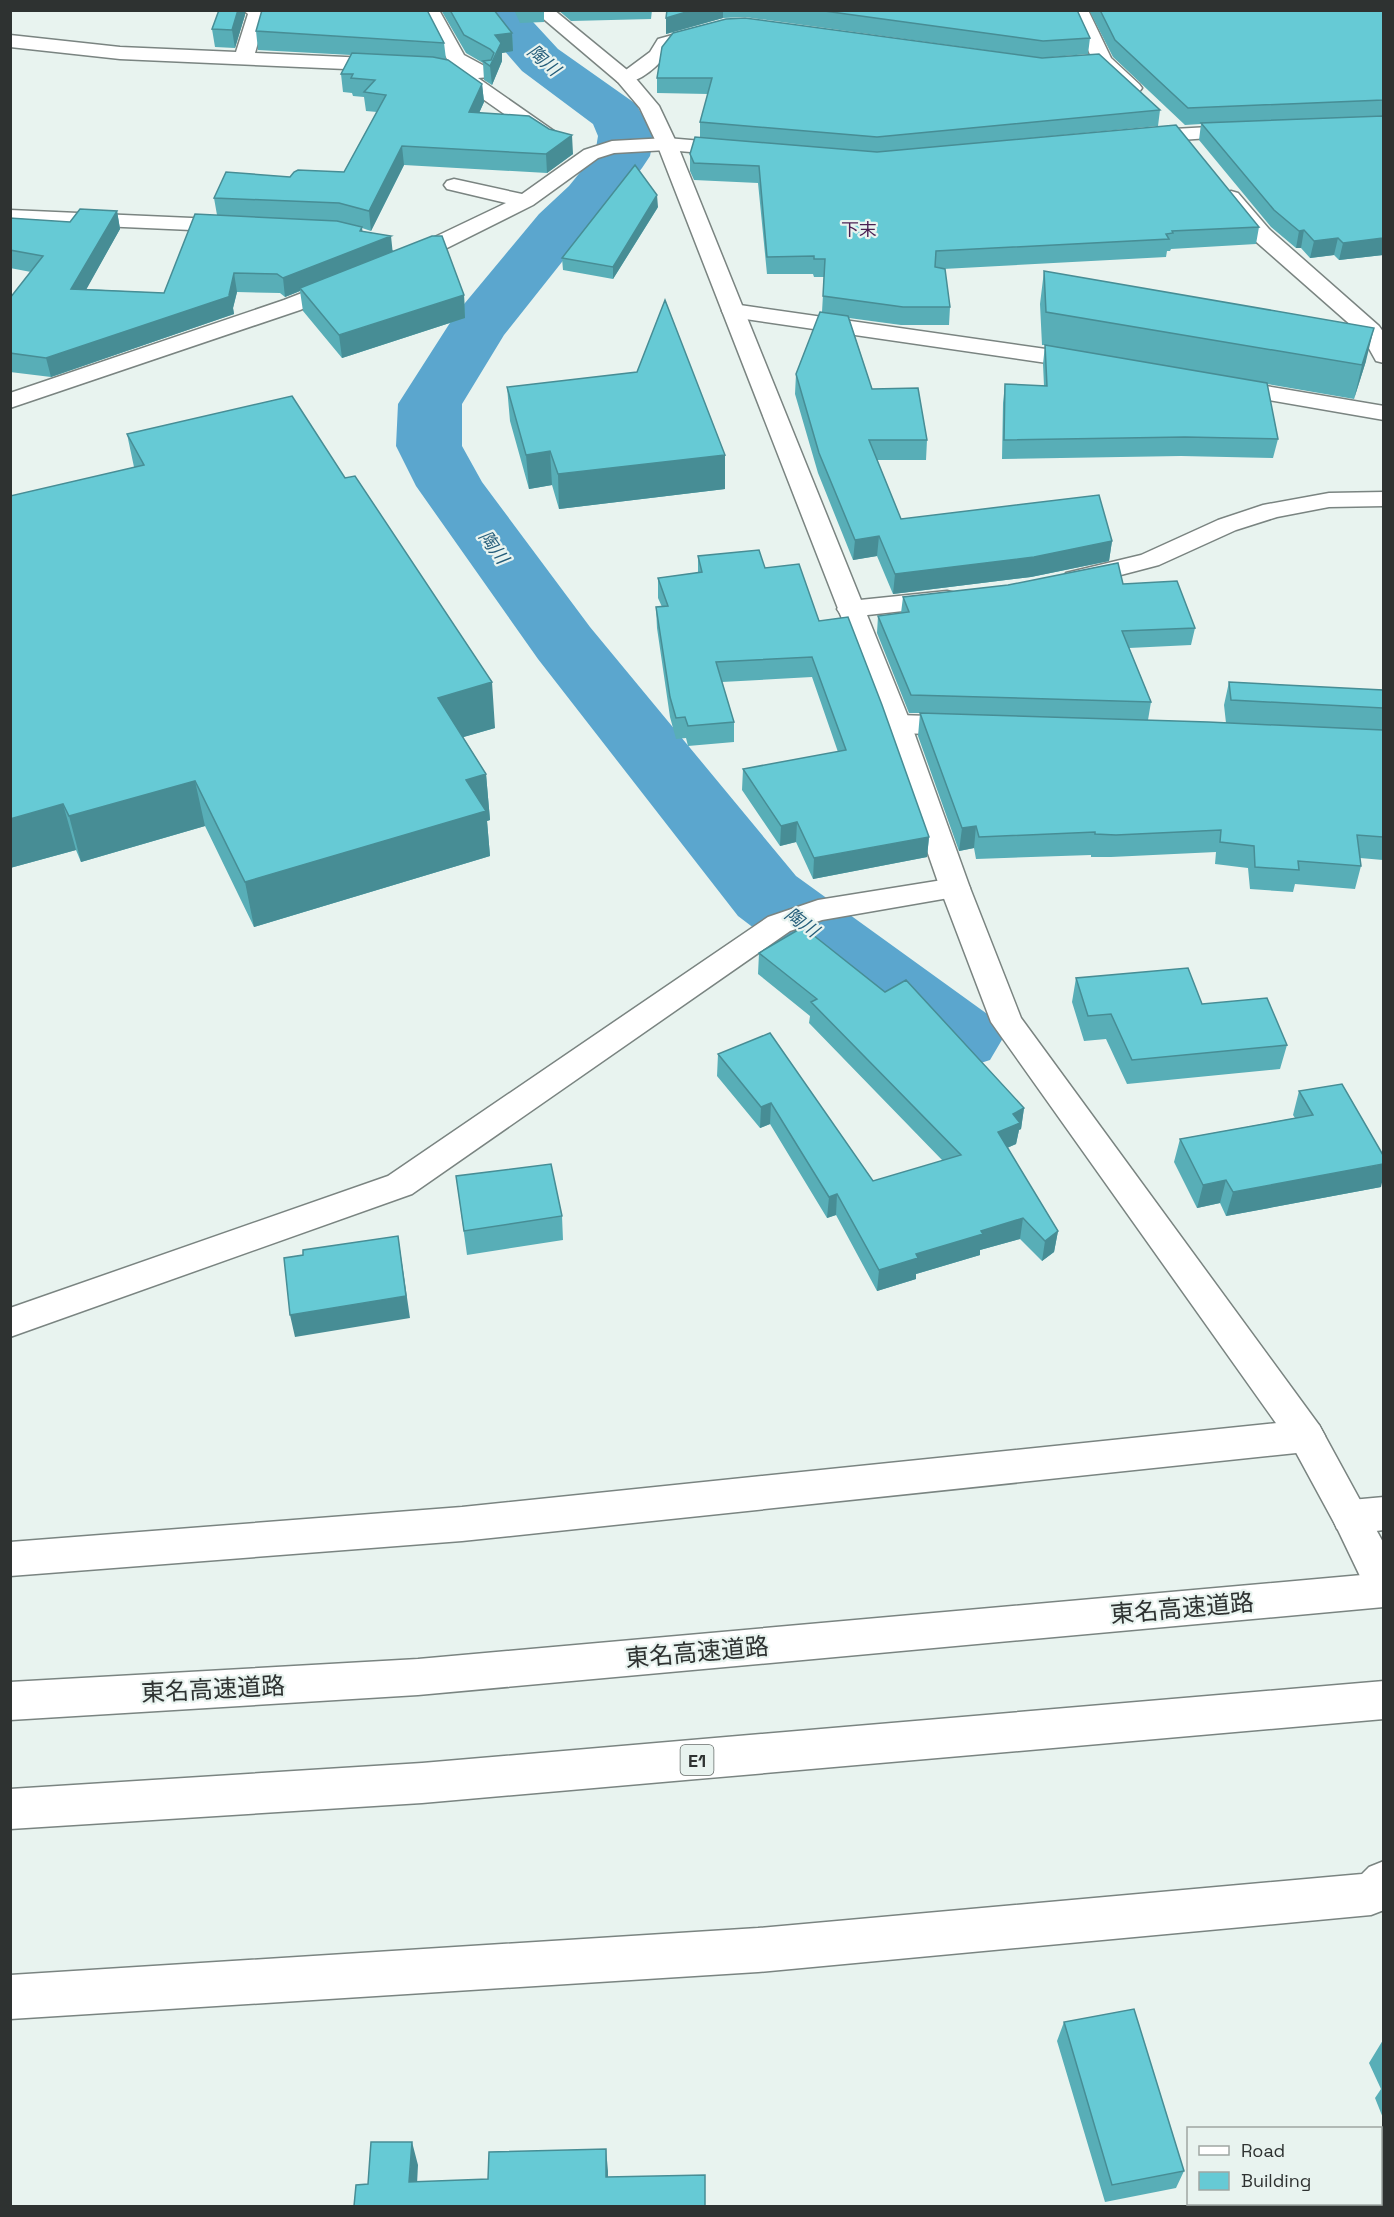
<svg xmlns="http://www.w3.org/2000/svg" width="1394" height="2217" font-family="'Space Grotesk','Noto Sans JP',sans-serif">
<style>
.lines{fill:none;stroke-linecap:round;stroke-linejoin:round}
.river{fill:#5ba6ce;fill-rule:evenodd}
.street-casing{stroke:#7a8481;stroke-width:3}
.secondary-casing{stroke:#7a8481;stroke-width:3}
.highway-casing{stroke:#7a8481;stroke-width:3}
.street{fill:#fff;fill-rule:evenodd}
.secondary{fill:#fff;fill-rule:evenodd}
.highway{fill:#fff;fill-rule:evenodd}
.wall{fill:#58aeb7}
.shaded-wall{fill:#478d95}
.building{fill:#66cad5;stroke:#478d95;stroke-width:1.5}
.labels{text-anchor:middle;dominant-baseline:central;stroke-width:4.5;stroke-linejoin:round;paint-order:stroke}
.far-water-label{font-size:18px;font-style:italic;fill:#245d7a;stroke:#e8f3ef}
.far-quarter-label{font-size:18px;fill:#4a1f52;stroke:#e8f3ef}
.shield{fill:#e8f3ef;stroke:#666c6a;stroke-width:1.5}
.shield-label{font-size:18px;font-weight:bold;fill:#2e3231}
.near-street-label{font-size:24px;fill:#2e3231;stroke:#e8f3ef}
</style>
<rect width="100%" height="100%" fill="#e8f3ef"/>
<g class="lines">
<path class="river" d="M469,10H522L558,49L636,104L654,136L650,156L642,168L609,210L581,238L504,335L462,404V446L482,482L590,627L796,876L990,1016L1003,1038L990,1060L959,1070L928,1060L738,916L538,659L416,486L396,446L398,404L455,315L539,214L569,186L595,154L598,136L593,124L522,71Z"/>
<defs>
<path id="street" d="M243,10L267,11L255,53L391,59L398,61L401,65L398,69L391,71L120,59L10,47V35L120,47L236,52L248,14Z
M420,10H439L464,55L490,69L493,73L490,77L478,78L564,138L567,142L564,146H550L450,76L438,73L435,69L438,65H453L447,59Z
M1070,10H1088L1111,58L1139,84L1142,88L1139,92H1125L1093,61Z
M709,25L716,27L718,31L716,35L672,47C663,62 638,87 618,82L615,78L650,52L658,39Z
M1245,125L1252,127L1255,131L1252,135L1138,143L1131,141L1128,137L1131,133L1138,131Z
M667,138L737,144L744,146L747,150L744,154L737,156L667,150L614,153L598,158L533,205L413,265L405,267L397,265L394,260L397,255L506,203L447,189L444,185L447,181L454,179L522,194L584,150L612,141Z
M1231,191L1238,193L1269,229L1379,326L1384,333V363L1376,361L1361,334L1253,239L1221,197L1224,193Z
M10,210L237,220L245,221L248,226L245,231L237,232L10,222Z
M343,277L351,279L354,284L351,289L300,310L10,408V393L284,300Z
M733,304L1088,355L1096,357L1100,362L1096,367L1088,369L725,316L722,311L725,306Z
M1224,379L1384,406V420L1216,391L1212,386L1216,381Z
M1384,492V506L1329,507L1277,517L1236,530L1159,565L1075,587L1066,585L1062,579L1066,573L1141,555L1218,520L1263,505L1329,493Z
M947,591L956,593L960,599L956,605L850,617L841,615L837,609L841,603L850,601Z
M897,715L964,717L974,720L978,726L974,732L964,735L897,733L887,730L883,724L887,718Z
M955,878L966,881L970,888L966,895L822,920L790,931L412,1194L10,1337V1308L388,1176L768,917L818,900Z
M1306,1420L1319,1425L1325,1436L1319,1447L1306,1452L462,1541L10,1576V1542L462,1507Z
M1384,1497V1530L1351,1534L1337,1529L1332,1517L1337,1505L1351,1500Z
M1384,1861V1910L1371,1915L758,1972L10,2019V1975L758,1928L1362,1874L1369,1867Z"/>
<path id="secondary" d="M533,10H554L632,74L659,106L677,144L911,724L970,888L1021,1018L1319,1425L1384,1544V1602L1370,1597L1337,1528L1293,1447L991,1022L940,888L883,724L657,144L640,108L618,82Z"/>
<path id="highway" d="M1384,1573V1607L418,1695L10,1720V1682L418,1659Z
M1384,1681V1719L422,1803L10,1829V1789L422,1763Z"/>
</defs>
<use href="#street" class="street-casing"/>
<use href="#secondary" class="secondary-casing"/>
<use href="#highway" class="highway-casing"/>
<use href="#street" class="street"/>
<use href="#secondary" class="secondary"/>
<use href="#highway" class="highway"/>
</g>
<path class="wall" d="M219,10H245V15L235,48L215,47L212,29Z
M441,10H494L512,33L513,51L502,53V61L492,85L484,80L483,63L466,53Z
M514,10H544V22L520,23Z
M558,10H652L651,19L571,21Z
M667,10H1077L1090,38L1088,54L1041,58L745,17L723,18L666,34Z
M1089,10H1383V255L1339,260L1334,255L1310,258L1301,248H1296L1271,227L1199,140L1201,124L1185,125L1113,57Z
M256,31L444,43L446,59L482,84L484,102L479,113L573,154L547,173L404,165L371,231L362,228V231L464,295L465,318L342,358L303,311L300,291L285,297L280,293L237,292L233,308L234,314L51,377L10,372V298L31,272L10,268V218L70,222L117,211L120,229L86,289L164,293L217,215L214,198L290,177L344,172L377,112L366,111L364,97L353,96L352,93L343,92L341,74L351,55L258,50Z
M662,47L1160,110L1158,126L1001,141L1259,227L1256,244L1171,249L1170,251H1167L1166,257L943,269L950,307L949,325H901L849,318L872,389L927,440L926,460H877L901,519L1112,541L1109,561L1031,577L893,594L877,556L853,560L818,473L795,394L796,374L822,312L824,277H814L813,274H767L758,183L694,180L690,171V154L700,138V122L708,94L657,93V78Z
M658,207L613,279L563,270L562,258Z
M1044,271L1366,361L1354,399L1267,384L1278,439L1273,458L1181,456L1002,459L1003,403L1005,384L1044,386L1043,364L1045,345H1042L1040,304Z
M507,387L725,455V489L559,509L552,485L529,489L510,421Z
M127,434L495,728L463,737L486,774L490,820L487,821L490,856L254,927L205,826L81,862L76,850L10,868L134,467Z
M698,556L765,568L819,621L929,837L927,857L813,879L796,842L780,846L742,790L743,769L838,752L812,677L722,682L734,722V742L688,746L686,738L676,739L670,717L657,628L656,607H662L658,598V578L698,573Z
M1123,584L1195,628L1191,645L1129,648L1151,702L1148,720L1226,723L1224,705L1229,682L1383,690V860L1360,858L1361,866L1355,889L1295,884L1293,892L1250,889L1248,868L1215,864L1216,852L1111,857H1091V855L976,859L974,848L959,851L918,736L920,713H909L877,633L878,616L901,613L903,597L1008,585Z
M759,953L1024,1108L1021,1129L1019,1130L1016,1144L1007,1148L1058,1231L1054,1252L1042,1261L1020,1239L980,1250V1255L916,1274V1279L877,1291L836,1215L827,1218L770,1124L760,1128L717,1076L718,1054L873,1181L943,1161L809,1023L810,1016L758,974Z
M1076,978L1202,1004L1287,1045L1280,1069L1127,1084L1106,1039L1084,1041L1072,1002Z
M1299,1091L1381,1187L1226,1216L1220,1203L1197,1208L1174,1162L1180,1139L1295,1118L1293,1115Z
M456,1176L562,1216L563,1240L467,1255Z
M1064,2022L1184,2171L1176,2188L1105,2202L1057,2041Z
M1383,2040V2118L1375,2098L1381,2089L1369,2063Z
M1198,2204H1380L1383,2206H1199Z"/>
<path class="shaded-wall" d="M238,10H245V15L235,48L232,30Z
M693,10H723V18L666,34V18Z
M512,33L513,51L502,53V61L492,85L490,66L497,53L495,35Z
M482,84L484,102L471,131L469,112Z
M572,135L573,154L547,173L546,154Z
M402,146L404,165L371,231L369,211Z
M657,195L658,207L613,279V267Z
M117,211L120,229L76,308L71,289Z
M362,227L364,246L391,236L393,255L300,288V291L285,297L283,278L360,231Z
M1304,230L1301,248H1296L1299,231Z
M1338,238L1334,255L1310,258L1314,241Z
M1383,238V255L1339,260L1343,243Z
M234,273L237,292L233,308L234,314L51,377L46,358Z
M464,295L465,318L342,358L339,335Z
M1374,328L1366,361L1354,399L1362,365Z
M550,451L552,485L529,489L526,455Z
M725,455V489L559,509L558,474Z
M879,536L877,556L853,560L855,540Z
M1112,541L1109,561L1031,577L893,594L895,574Z
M492,682L495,728L443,743L438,698Z
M486,774L490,820L487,821L490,856L254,927L245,882L466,780Z
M195,781L205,826L81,862L69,816Z
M63,804L76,850L10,868V819Z
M797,822L796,842L780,846L781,826Z
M976,826L974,848L959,851L962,828Z
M929,837L927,857L813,879L814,858Z
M771,1103L770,1124L760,1128L761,1107Z
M1024,1108L1021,1129L1019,1130L1016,1144L995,1153L998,1132L1013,1114Z
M1383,1164V1178L1381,1187L1226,1216L1233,1192Z
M1226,1180L1220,1203L1197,1208L1203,1185Z
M837,1194L836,1215L827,1218L829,1197Z
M1023,1218L1020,1239L980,1250V1255L916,1274V1279L877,1291L879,1270L916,1254L981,1231Z
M1058,1231L1054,1252L1042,1261L1045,1241Z
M398,1236L410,1318L295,1337L290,1315Z
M412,2142L418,2165L416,2204L409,2182Z
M606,2149L608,2171V2199L606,2177Z"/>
<path class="building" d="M219,10H238L232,30L212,29Z
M262,10H427L444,43L256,31Z
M450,10H494L512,33L495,35L501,43L490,66L483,61L491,60L494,53L490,49L464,35Z
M667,10H693L666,18Z
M817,10H1077L1090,38L1043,41Z
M1100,10H1383V100L1188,108L1115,40Z
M745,18L1042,58L1099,54L1160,110L877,137L700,122L712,78H657L662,47L673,33L726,19Z
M352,53L433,57L448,60L482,84L469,112L529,116L549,129L572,135L546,154L402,146L369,211L339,203L214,198L226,172L290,177L294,172L298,170L344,172L386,95L364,92L375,80L351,78L353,74H341Z
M1383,116V238L1343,243L1338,238L1314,241L1304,230L1299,231L1274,210L1201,123Z
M1176,125L1259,227L1172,231L1173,233L1166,234L1169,239L936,251L935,267L945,269L950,307H903L823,296L825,259H814V256L767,257L759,166L694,163L690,154L695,137L877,152Z
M635,165L657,195L613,267L562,258Z
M80,209L117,211L71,289L164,293L195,214L337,221L362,227L360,231L391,236L283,278L277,274L234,273L229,295L231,296L46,358L10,353V298L43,256L10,250V218L70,222Z
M432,236H442L464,295L339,335L300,288Z
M1044,271L1374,328L1362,365L1046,312Z
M665,300L725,455L558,474L550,451L526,455L507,387L637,372Z
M820,312L848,316L872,389L918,388L927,440H869L901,519L1099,495L1112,541L1034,557L895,574L879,536L855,540L819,453L796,374Z
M1045,345L1267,383L1278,439L1185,437L1004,440L1005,384L1047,386Z
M292,396L345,478L355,476L492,682L438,698L486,774L466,780L486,811L245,882L195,781L69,816L63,804L10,819V496L144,465L127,434Z
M759,550L765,568L799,564L819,621L848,617L882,705L929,837L814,858L797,822L781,826L743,769L846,750L812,657L716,662L734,722L688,726L685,717L676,718L670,697L656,607L668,606L658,578L702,572L698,556Z
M1118,563L1123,584L1177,581L1195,628L1122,631L1151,702L911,695L878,616L909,612L903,597L1008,585Z
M1229,682L1383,690V708L1231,700Z
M920,713L1208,722L1383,730V837L1357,835L1361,866L1298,861L1299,870L1255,867L1254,846L1220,842L1221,830L1116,835L1095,834V832L979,837L976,826L962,828Z
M803,927L885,992L906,980L1024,1108L1013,1114L1020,1123L998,1132L1058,1231L1045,1241L1023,1218L981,1231L983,1234L916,1254L918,1258L879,1270L837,1194L829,1197L771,1103L761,1107L718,1054L770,1033L873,1181L961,1155L811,1002L817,999L759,953Z
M1188,968L1202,1004L1267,998L1287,1045L1132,1060L1111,1014L1088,1016L1076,978Z
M1342,1084L1383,1155V1164L1233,1192L1226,1180L1203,1185L1180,1139L1313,1115L1299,1091Z
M551,1164L562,1216L464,1231L456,1176Z
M398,1236L406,1296L290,1315L284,1258L303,1255V1250Z
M1134,2009L1184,2171L1112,2185L1064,2022Z
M371,2142H412L409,2182L488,2179L489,2152L606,2149V2177L705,2175V2206H354L356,2185L368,2184Z
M1383,2142V2206H1217L1216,2204H1380V2143Z"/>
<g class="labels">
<g class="far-water-label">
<text transform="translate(544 60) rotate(41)">陶川</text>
<text transform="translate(494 547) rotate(54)">陶川</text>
<text transform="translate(802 922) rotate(36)">陶川</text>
</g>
<g class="far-quarter-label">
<text x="859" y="229">下末</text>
</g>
<rect class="shield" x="680.5" y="1745" width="33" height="30" rx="4.5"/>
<g class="shield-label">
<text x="697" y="1760">E1</text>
</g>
<g class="near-street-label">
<text transform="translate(1182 1608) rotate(-5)">東名高速道路</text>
<text transform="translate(697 1652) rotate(-5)">東名高速道路</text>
<text transform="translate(213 1689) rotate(-3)">東名高速道路</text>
</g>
</g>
<rect width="1394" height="2217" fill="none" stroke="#2e3231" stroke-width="24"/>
<rect x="1187" y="2127" width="195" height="78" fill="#e8f3ef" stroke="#9ea6a3" stroke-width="1.5"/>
<rect x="1199" y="2146" width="30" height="9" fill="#ffffff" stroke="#9ea6a3" stroke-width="1.5"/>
<text x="1241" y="2157" font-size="18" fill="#2e3231">Road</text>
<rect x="1199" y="2172" width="30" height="18" fill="#66cad5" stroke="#9ea6a3" stroke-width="1.5"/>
<text x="1241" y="2187" font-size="18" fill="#2e3231">Building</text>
</svg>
